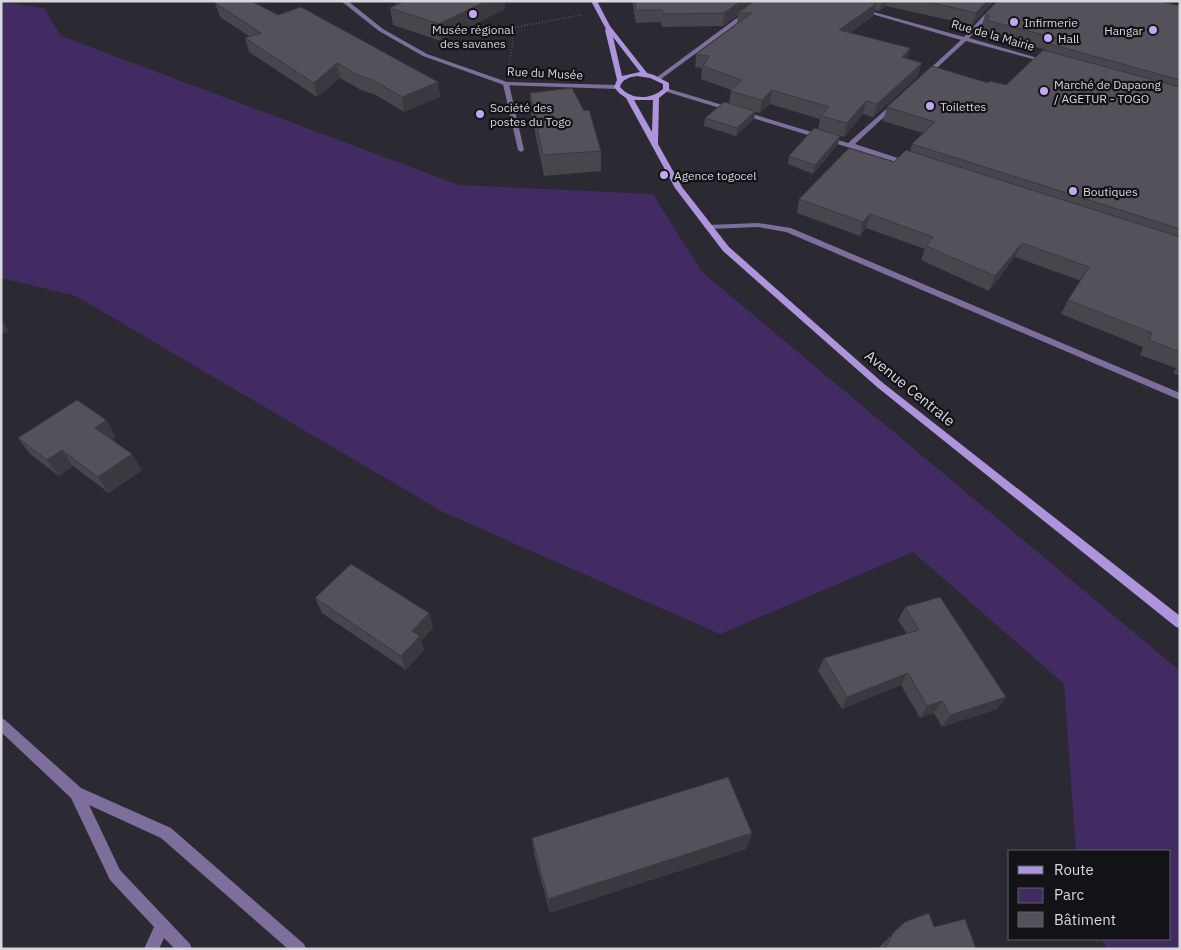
<svg xmlns="http://www.w3.org/2000/svg" width="1181" height="950" font-family="'IBM Plex Sans',sans-serif">
<style>
.green{fill:#412b62}
.lines{fill:none;stroke-linecap:round;stroke-linejoin:round}
.path{stroke:#747279;stroke-width:2;stroke-dasharray:0.5 2.5;stroke-linecap:butt}
.service{fill:#7d6e9b;fill-rule:evenodd}
.minor{fill:#7d6e9b;fill-rule:evenodd}
.secondary{fill:#ad94dc;fill-rule:evenodd}
.wall{fill:#48464d}
.shaded-wall{fill:#3b393f}
.building{fill:#54515a;stroke:#3b393f}
.poi-dot{fill:#c2a8f3;stroke:#131216;stroke-width:2}
.labels{text-anchor:middle;dominant-baseline:central;stroke-width:4.5;stroke-linejoin:round;paint-order:stroke}
.far-poi-label{font-size:12px;fill:#d8d7dc;stroke:#131216;text-anchor:start}
.far-street-label{font-size:12px;fill:#d8d7dc;stroke:#131216}
.street-label{font-size:15px;fill:#d8d7dc;stroke:#131216}
</style>
<rect width="100%" height="100%" fill="#2b2931"/>
<path class="green" d="M1,2L44,8L61,36L459,185L653,194L702,272L1180,671V949H1107L1101,939H1170V851H1076L1064,684L913,552L720,634L443,512L76,296L1,278Z"/>
<g class="lines">
<path class="path" d="M509,65L513,42L511,28L581,15"/>
<path class="service" d="M506,82L509,84L524,150L521,152L518,150L503,84Z"/>
<path class="minor" d="M341,1H348L383,29L427,54L507,82L617,85L620,87L617,89L504,85L423,56L379,31Z
M760,1H767L661,79H657V77Z
M997,1H1003L969,38L1048,61V63L966,41L927,77H923V75L961,40L858,10L863,9L964,37Z
M666,88L848,143L893,103H897V105L855,144L913,163L906,165L664,91V89Z
M758,223L791,228L1180,393V400L786,232L758,227L708,229L704,227L708,225Z
M1,718L5,720L81,788L171,828L304,944L306,949H288L161,838L89,805L120,870L190,944L192,949H175L164,938L159,949H144L154,927L110,880L71,798L1,732Z"/>
<path class="secondary" d="M591,1H597L610,26L647,73L654,75L669,83V90L659,98L658,144L682,187L729,247L883,383L1180,616V628L1176,627L877,387L723,251L675,188L626,98L619,93L614,87L617,80L605,30L606,29ZM613,37L640,72L622,76ZM637,76L650,78L663,84V89C651,100 631,100 620,87C622,79 630,77 637,76ZM634,100H653L652,132Z"/>
</g>
<path class="wall" d="M389,1H505V9L441,41L393,25L390,8L398,4Z
M632,1H994L972,25L886,6L879,11L874,10L873,16L850,33L910,48L907,58L918,76L873,117L863,114L844,137L840,136L838,144L813,174L788,164L789,156L818,129L820,119L770,104L760,113L755,112L754,119L736,136L704,126L705,118L729,103L731,90L701,79L702,68L695,67L696,54L737,24L738,15L723,26L662,27L661,22L636,23Z
M215,3L278,15L438,82L440,97L404,112L376,95L361,90L340,78L317,97L249,52L245,38L249,36L220,17Z
M1180,6V376L1173,373L1176,368L1140,355L1143,347L1061,314L1068,300L1081,281L1015,257L989,291L921,260L925,249L866,228L860,236L797,213L799,199L894,162L910,152L912,144L923,133L883,121L887,107L988,83L1006,85L1047,51V50L982,33L983,28H981L985,15Z
M530,93L601,151V171L544,176L531,113Z
M106,420L116,437L112,439L142,470L109,493L73,466L59,476L30,454L18,438Z
M315,598L429,613L433,628L421,641L424,650L406,670L322,613Z
M905,607L1006,697L997,709L942,727L934,713L920,718L901,685L842,709L818,671L824,658L907,634L898,620Z
M752,833L746,849L550,913L534,854L532,838Z
M905,922L934,927L976,949H877Z"/>
<path class="shaded-wall" d="M486,1H505V9L441,41L439,24Z
M741,1H756L738,13V15L723,26L724,13Z
M882,1H887L886,6L879,11Z
M987,1H994L972,25L976,13Z
M876,4L873,16L837,43L839,30Z
M910,48L906,61L902,57Z
M337,63L340,78L317,97L314,83Z
M922,63L918,76L873,117L877,104Z
M438,82L440,97L404,112L402,97Z
M772,90L770,104L760,113L762,100Z
M866,101L863,114L844,137L847,123Z
M755,111L754,119L736,136L737,128Z
M840,136L838,144L813,174L815,165Z
M870,214L866,228L860,236L863,222Z
M1022,243L1015,257L989,291L995,276Z
M1,318L9,331L1,335Z
M106,420L116,437L105,444L95,428Z
M62,450L73,466L59,476L47,460Z
M132,454L142,470L109,493L98,477Z
M429,613L433,628L421,641L424,650L406,670L401,656L412,631Z
M908,673L901,685L842,709L847,697Z
M1006,697L997,709L942,727L950,715Z
M942,701L934,713L920,718L927,706Z
M752,833L746,849L550,913L548,899Z"/>
<path class="building" d="M217,1H251L278,15L301,7L438,82L402,97L373,80L358,75L337,63L314,83L245,38L261,33L215,3Z
M404,1H486L439,24L390,8Z
M635,1H741L724,13L663,14L662,10H636Z
M754,1H867L876,4L839,30L910,48L902,57L922,63L877,104L866,101L847,123L821,116L829,107L772,90L762,100L730,91L742,80L703,66L709,56L696,54L752,13H738Z
M925,1H987L976,13Z
M998,1H1159L1180,6V80L1050,44L1056,38L986,20L990,16L985,15Z
M1043,50L1180,87V229L912,144L935,122L887,107L932,66L988,83L990,81L1006,85Z
M572,88L584,111L589,110L601,151L543,155L530,93Z
M724,102L755,111L737,128L705,118Z
M814,128L840,136L815,165L789,156Z
M849,148L894,162L906,150L1180,237V352L1149,340L1152,333L1068,300L1089,267L1022,243L995,276L926,246L933,237L870,214L863,222L799,199Z
M77,400L106,420L95,428L132,454L98,477L62,450L47,460L18,438Z
M351,564L429,613L412,631L420,636L401,656L315,598Z
M940,597L1006,697L950,715L942,701L927,706L908,673L847,697L824,658L919,630L905,607Z
M728,777L752,833L548,899L532,838Z
M929,913L934,927L965,919L976,949H885L893,933L905,922Z"/>
<g class="poi-dot">
<circle cx="473" cy="14" r="5"/>
<circle cx="1014" cy="22" r="5"/>
<circle cx="1153" cy="30" r="5"/>
<circle cx="1048" cy="38" r="5"/>
<circle cx="1044" cy="91" r="5"/>
<circle cx="930" cy="106" r="5"/>
<circle cx="480" cy="114" r="5"/>
<circle cx="664" cy="175" r="5"/>
<circle cx="1073" cy="191" r="5"/>
</g>
<g class="labels">
<g class="far-poi-label">
<text x="1024" y="22">Infirmerie</text>
<text x="473" y="29" text-anchor="middle">Musée régional<tspan x="473" dy="14">des savanes</tspan></text>
<text x="1143" y="30" text-anchor="end">Hangar</text>
<text x="1058" y="38">Hall</text>
<text x="1054" y="84">Marché de Dapaong<tspan x="1054" dy="14">/ AGETUR - TOGO</tspan></text>
<text x="940" y="106">Toilettes</text>
<text x="490" y="107">Société des<tspan x="490" dy="14">postes du Togo</tspan></text>
<text x="674" y="175">Agence togocel</text>
<text x="1083" y="191">Boutiques</text>
</g>
<g class="far-street-label">
<text transform="translate(993 35) rotate(16)">Rue de la Mairie</text>
<text transform="translate(545 73) rotate(3)">Rue du Musée</text>
</g>
<g class="street-label">
<text transform="translate(910 388) rotate(39)">Avenue Centrale</text>
</g>
</g>
<rect width="1181" height="950" fill="none" stroke="#d8d7dc" stroke-width="5"/>
<rect x="1008" y="850" width="162" height="90" fill="#131216" stroke="#626165"/>
<rect x="1018" y="866" width="25" height="8" fill="#ad94dc" stroke="#626165"/>
<text x="1054" y="875" font-size="15" fill="#d8d7dc">Route</text>
<rect x="1018" y="888" width="25" height="15" fill="#412b62" stroke="#626165"/>
<text x="1054" y="900" font-size="15" fill="#d8d7dc">Parc</text>
<rect x="1018" y="912" width="25" height="15" fill="#54515a" stroke="#626165"/>
<text x="1054" y="925" font-size="15" fill="#d8d7dc">Bâtiment</text>
</svg>
